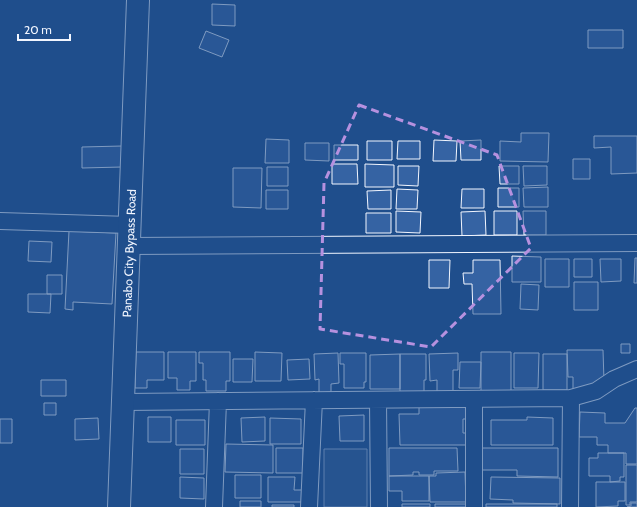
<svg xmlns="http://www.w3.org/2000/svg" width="637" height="507" font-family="Cabin,sans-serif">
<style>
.built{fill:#305b95;stroke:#a8bbd7}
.building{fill:#3563a3;stroke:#f2f6ff}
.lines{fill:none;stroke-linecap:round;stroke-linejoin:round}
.minor-casing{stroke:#f2f6ff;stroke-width:18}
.secondary-casing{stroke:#f2f6ff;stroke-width:24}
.minor{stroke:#1f4e8c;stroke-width:16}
.secondary{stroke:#1f4e8c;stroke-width:22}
.marked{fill:none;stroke:#b691df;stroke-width:3;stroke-dasharray:8 5;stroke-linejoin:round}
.labels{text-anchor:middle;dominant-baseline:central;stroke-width:3;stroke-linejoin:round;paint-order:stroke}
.street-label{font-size:12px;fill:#f2f6ff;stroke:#1f4e8c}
</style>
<rect width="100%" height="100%" fill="#1f4e8c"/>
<path class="built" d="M324,449H367V507H324Z"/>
<path class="building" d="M212,4L235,5V26L212,25Z
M588,30H623V48H588Z
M206,31L229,40L222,57L199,48Z
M521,133H549L548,162L500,161V141L521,142Z
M594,136H637V173L611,174V147L594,148Z
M266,139L289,140V163H265Z
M434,140L457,141L456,161H433Z
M481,140V160H461L460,141Z
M367,141H392V160H367Z
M398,141H420V159H397Z
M305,143H329V161L305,160Z
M334,145H358V160H334Z
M122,146V167L82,168V147Z
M573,159H590V179H573Z
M332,164H357L358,184H332Z
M365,164L394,165V187H365Z
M398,166H419L418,186L398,185Z
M499,166H519V184H500Z
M523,166H547V185L524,186Z
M267,167H288V186H267Z
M233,168H262L261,208L233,207Z
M548,187V207H524L523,188Z
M498,188H519V207H498Z
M397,189L418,190L417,209H396Z
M462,189H484V208H461Z
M266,190H288V209H266Z
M391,190V209H368L367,191Z
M396,211L421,212L420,233L396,232Z
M485,211L486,235L462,236L461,212Z
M494,211H517V235H494Z
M523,211H546V235H524Z
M366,213H391V233H366Z
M69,231L116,233L112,304L73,302V310L65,309Z
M29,241L52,242L51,262L28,261Z
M512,256L541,257V282H512Z
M635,258H637V283H634Z
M545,259H569V287H545Z
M574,259H592V277H574Z
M600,259H621V281L601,282Z
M429,260H450L449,288H429Z
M473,260H500L501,314H473L472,284H464L463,273H473Z
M47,275H62V294H47Z
M574,282H598V310H574Z
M521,284L539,285L538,310L520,309Z
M28,294H51L50,313L28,312Z
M621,344H630V353H621Z
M567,350H603L604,381H596L594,390L573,391V377H568Z
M136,352H164V380H147V388H135Z
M168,352H196V381H190V390H177V378H168Z
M199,352H230V381H226V391H206V380H203V363H199Z
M255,352L282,353L281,381H255Z
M481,352H511V391H481Z
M338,353L339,383L331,384V392L319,393V379L315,380L314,354Z
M340,353H366V382H364V388H344V364H340Z
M458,353V370H453V393H437V380L430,381L429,354Z
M514,353H539L538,388H514Z
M400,354V389H370V355Z
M400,354H426V380H424V394H400Z
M543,354H567V390H543Z
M233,359H253L252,382H233Z
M309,359L310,379L288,380L287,360Z
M460,362H481L480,388H459Z
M41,380H66V396H41Z
M44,403H56V415H44Z
M468,403V419H463V433H470V445H400L399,414H419V404Z
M635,408H637V464H626V453H608V445H597V437H579L580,412L605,413V423H625Z
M364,415V441H340L339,416Z
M148,417H171V442H148Z
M265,417V441L242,442L241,418Z
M527,417L553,418V445H491V420H527Z
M98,418L99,439L75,440V419Z
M270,418L301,419V444H270Z
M0,419H12V443H0Z
M176,420H205V445H176Z
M226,444L273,445V473L225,472Z
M276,448H303V473H276Z
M389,448H457L458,471H434V475H419V472H413V475L389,476Z
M480,448H558V477L517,476V470H480Z
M180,449H204V474H180Z
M598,453H624V477H620V481L610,482V476H589V458H598Z
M626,465H637V502H630V505H626Z
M465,472L466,502H430L429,476H436V473Z
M235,475H261V498H235Z
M389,476H429V501H402V491H389Z
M180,477L204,478V499L180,498Z
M268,477H295L294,490H305V502H268Z
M491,477L560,478V504L513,503V500L490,499Z
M596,482H625V501H618V506L596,507Z
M240,501H261V507H240Z
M631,503H637V507H627L631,506Z
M402,504H430V507H402Z
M435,504H466V507H435Z
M486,504H557V507H486Z
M272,505H294V507H272Z"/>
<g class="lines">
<defs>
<path id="minor" d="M0,221L130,225
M129,246L637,243
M378,400L379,507
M474,400V507
M123,402L571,398L596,391L614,379L637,369
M214,507L218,401
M309,507L314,400
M570,507L571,398"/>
<g id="secondary">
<path id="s1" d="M119,507L138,0"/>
</g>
</defs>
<use href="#minor" class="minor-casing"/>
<use href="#secondary" class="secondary-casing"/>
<use href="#minor" class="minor"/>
<use href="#secondary" class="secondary"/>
</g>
<path d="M0 0H637V507H0ZM359,105L497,155L531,248L431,347L320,329L324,183Z" fill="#1f4e8c" fill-opacity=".55" fill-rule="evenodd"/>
<path class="marked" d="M359,105L497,155L531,248L431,347L320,329L324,183Z"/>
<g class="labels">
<g class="street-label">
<text stroke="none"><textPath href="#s1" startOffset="254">Panabo City Bypass Road</textPath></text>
</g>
</g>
<path d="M18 34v6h52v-6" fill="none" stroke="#f2f6ff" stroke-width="2"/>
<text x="24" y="34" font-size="12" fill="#f2f6ff" stroke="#1f4e8c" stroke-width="3" paint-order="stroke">20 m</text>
</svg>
